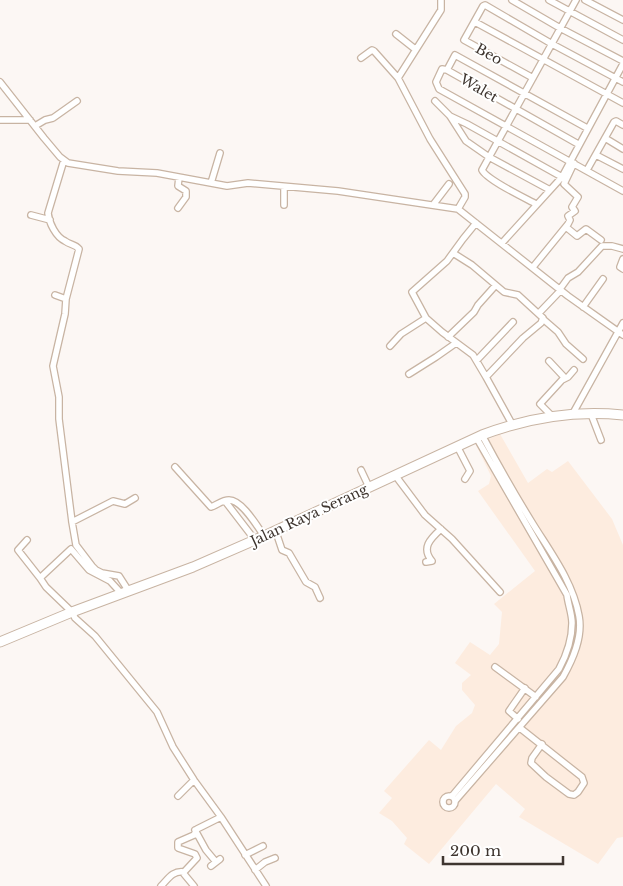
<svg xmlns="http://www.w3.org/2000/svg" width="623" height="886" font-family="'Libre Baskerville',serif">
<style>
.built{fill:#fdecdf}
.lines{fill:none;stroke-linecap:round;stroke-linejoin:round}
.minor-casing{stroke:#c8b4a3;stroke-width:8}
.highway-casing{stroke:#c8b4a3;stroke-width:11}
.minor{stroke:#fff;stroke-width:5.5}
.highway{stroke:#fff;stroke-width:9}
.labels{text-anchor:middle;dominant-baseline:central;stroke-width:4;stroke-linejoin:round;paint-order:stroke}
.street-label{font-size:14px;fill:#3f3630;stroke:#fff}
</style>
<rect width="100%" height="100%" fill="#fcf7f4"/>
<path class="built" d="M500,434L528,483L547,469L552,472L568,461L612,519L623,545V837L617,838L598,864L519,817L525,809L496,784L429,864L404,844L407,838L392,821L379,813L392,798L384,791L429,740L441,750L456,726L472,713L475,705L462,690V683L471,675L455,663L470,642L490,655L499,644L502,612L494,604L535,571L478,491L489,484L491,476L476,445Z"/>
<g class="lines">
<defs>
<path id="minor" d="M441,0V10L398,78L430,139L465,194V197L458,209
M512,0L560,28L623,61
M549,0L623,40
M585,0L623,20
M475,22L623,103
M396,34L415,49
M361,58L372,50L374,51L398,78
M447,70L455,55L587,128
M533,78L464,40L483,6L485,5L552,44L623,82
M0,82L44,138L60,157L68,163L118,171L157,173L227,186L248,183L338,191L458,209L568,296L623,335
M435,101L450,116L466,141L489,157L550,190
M450,116L467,124L562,177
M0,120H30
M35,126L45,120L53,118L77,101
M605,138L623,149
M578,144L447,70L442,69L436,82L439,89L623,191
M596,155L623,169
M64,160L48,213C49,223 56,237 65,241C70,245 75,244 79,249L66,299L65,314L53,366L59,397V419L72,522L76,545L92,566L96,570L102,573L119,576L128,590
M587,170L614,122L616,121L623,125
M211,183L220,153
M536,204C525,198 487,180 482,170L576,0
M284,205V187
M433,205L449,184
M178,208L186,197V191L178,186L179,177
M31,215L50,220
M476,223L463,239L447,261L412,292L426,318L442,332L473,355L486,377
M566,227L577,236L586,229L601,240
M502,243L562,177L623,64
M453,253L472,265L504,292L518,295L543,318L541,323L523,338L486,377L512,424
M623,259L620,267L623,269
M533,267L568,224L570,220L568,216L575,211L572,207L578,197L564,184L574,163
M560,289L568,278L578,272L602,246H612L623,249
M55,295L66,299
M583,307L603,279
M539,313L561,290
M543,319L558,332L566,344L583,359
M448,337L474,312L478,305L495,286
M390,346L401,334L426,318
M477,360L513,322
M549,361L564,377
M409,374L436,357L456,343
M591,414L601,440
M572,415L623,323
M552,416L540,404L562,380L568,377L574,370
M457,446L470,471L465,479
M175,467L211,507C217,505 222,500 229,500C242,500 257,526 264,536
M361,470L369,487
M395,475L425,515L452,539L500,592
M225,501L255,540
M72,522L113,501L125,504L135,498
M276,532L282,550L289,553L306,582L315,587L320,598
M27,540L18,550L40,578
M426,562L432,561C421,548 430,539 441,529
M121,593L110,581L89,570L71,549L40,578L46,587L72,612L75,618L95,636L157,712L173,747L194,780L221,817L266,886
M495,667L536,697
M518,719L509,711L525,688
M520,728L582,777L584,783L578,792L574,795L569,794L546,777L531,763L532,758L542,744
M443 802a6 6 0 1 1 12 0a6 6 0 1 1-12 0Z
M178,796L194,780
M452,796L559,669C566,656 572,638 572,623C572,614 568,604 567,595L476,437
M455,801L563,677C573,659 583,637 579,616C573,582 551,553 533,524C515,495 498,465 482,435
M195,830L206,850L216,862
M245,855L263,846
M211,866L220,859
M255,870L265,862L275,858
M161,886C168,879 173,870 184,872
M194,886L184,874V872L197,858L195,854L178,848V842L194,835L197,829L221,817"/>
<path id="highway" d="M0,642L72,612L193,567L264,536L482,435C527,418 575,410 623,415"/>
</defs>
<use href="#minor" class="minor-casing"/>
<use href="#highway" class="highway-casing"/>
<use href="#minor" class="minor"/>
<use href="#highway" class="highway"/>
</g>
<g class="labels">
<g class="street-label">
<text transform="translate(489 54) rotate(29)">Beo</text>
<text transform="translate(479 88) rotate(30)">Walet</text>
<text transform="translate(309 515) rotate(-25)">Jalan Raya Serang</text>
</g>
</g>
<path d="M443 856v8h120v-8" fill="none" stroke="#3f3630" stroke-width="2.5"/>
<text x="450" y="856" font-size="15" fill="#3f3630" stroke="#ffffff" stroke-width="4" paint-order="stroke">200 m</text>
</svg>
